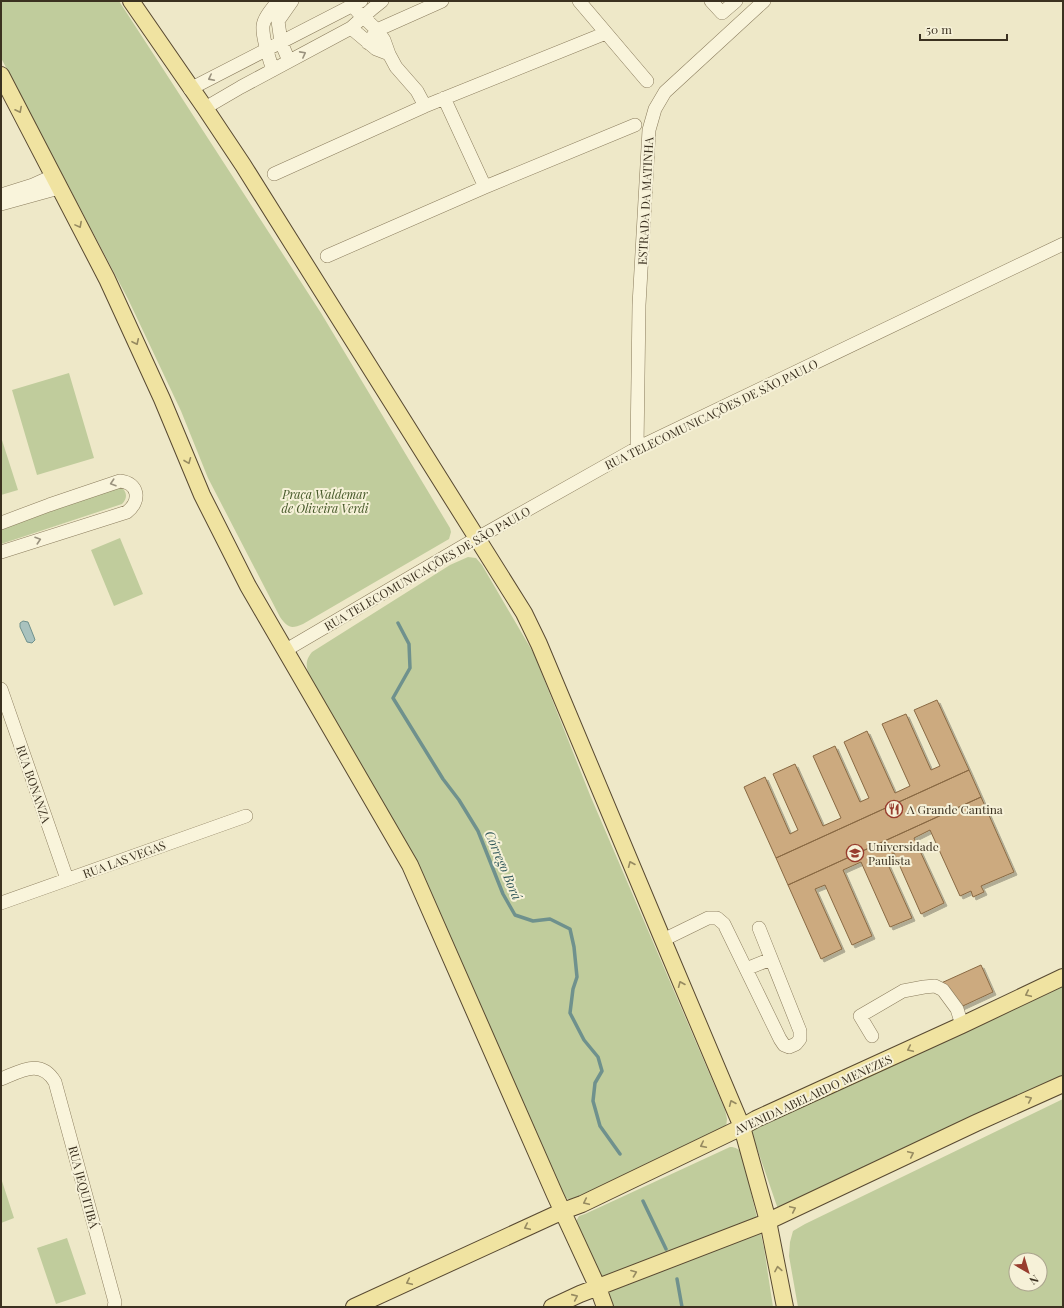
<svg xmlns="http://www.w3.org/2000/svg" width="1064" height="1308" font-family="'Playfair Display',serif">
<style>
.green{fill:#c0cc9c;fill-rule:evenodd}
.water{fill:#a9c2be;stroke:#6f918d}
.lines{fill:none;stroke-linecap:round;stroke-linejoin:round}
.stream{stroke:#6f918d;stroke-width:3.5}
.building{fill:#ccaa7f;stroke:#896943;filter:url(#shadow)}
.minor-casing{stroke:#8a7c5d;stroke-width:14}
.major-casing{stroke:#584931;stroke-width:18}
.minor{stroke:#f9f4db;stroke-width:13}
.major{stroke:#f0e3a1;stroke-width:16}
.oneway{stroke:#9a927e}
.oneway2{stroke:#968a60}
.labels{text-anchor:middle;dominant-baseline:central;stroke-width:4;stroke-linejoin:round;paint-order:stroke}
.street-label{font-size:12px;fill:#3b3120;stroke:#f6f1d8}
.park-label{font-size:12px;font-style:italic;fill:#445727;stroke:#f6f1d8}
.poi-label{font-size:12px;fill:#3b3120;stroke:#f6f1d8;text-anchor:start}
.water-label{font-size:13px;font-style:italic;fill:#30575a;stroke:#f6f1d8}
</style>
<defs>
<filter id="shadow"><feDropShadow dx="3" dy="3" stdDeviation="0" flood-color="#0004"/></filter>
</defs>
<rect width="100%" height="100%" fill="#eee8c8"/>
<path class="green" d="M1,1H119L321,313L450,528L451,532L449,539L303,624C291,629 288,628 280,617L208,478L181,411L128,299L1,58Z
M69,373L94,458L37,475L12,390Z
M1,437L18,490L1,495Z
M119,485C126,490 129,497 122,504L1,544V529Z
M120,538L143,594L114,606L91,550Z
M468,557L476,558L482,565L534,654L590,795L725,1110L727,1119L726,1127L580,1198L571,1200L565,1198L426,882L383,802L309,676C306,665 305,661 312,652L450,565Z
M1063,985V1077L779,1212L751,1131Z
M1063,1099V1307H798L789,1256L790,1242L793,1231L805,1224ZM1016,1260H1040V1284H1016Z
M730,1147C736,1147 739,1149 742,1154L764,1248L773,1307H612L576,1221L579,1216L585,1214Z
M1,1178L14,1218L1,1223Z
M67,1238L86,1294L56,1304L37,1248Z"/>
<path class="water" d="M23,621L28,622L34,637L35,640L32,643L27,642L20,627V623Z"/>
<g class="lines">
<path class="stream" d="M398,623L409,644L410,668L393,698L443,779L459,800L478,831L503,894L515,915L533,921L550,919L570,929L574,947L577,977L573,989L570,1013L584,1040L598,1057L602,1071L595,1083L593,1101L600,1126L620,1154
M643,1201L666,1249
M677,1279L682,1307"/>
</g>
<path class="building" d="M937,700L969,770L776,858L744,787L765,777L790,834L798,830L773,774L795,764L823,826L841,818L813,756L835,746L860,802L869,798L844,742L867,731L895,793L910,786L882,724L906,714L931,770L940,766L914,710Z
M969,770L981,797L788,885L776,858Z
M981,797L1014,872L981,886L984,892L973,897L971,891L960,896L930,830L914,838L944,903L921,914L894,853L885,858L912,918L890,927L861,862L843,870L872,936L852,945L825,885L815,889L842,949L821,959L788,885Z
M981,965L993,992L952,1011L939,984Z"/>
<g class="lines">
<defs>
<path id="minor" d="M579,1L647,81
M711,1L722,13L736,1
M357,11L377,30L384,40L389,54L396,67L417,91L425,106
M351,28L376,49L389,54
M368,43L377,30L442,1
M289,61L281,42L278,21L292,1
M273,70C269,58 262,38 263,26C264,17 273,8 278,1
M190,89L361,1
M444,98L485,187
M205,108L241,87L351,28L372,9L382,1
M274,174L425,106L606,33
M1,195L33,185L53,176
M1,204L59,188
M327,256L485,187L635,125
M637,448L639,305L649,130L655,109L665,92L764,1
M1,523L49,505L120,481C139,483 141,501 127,512L1,552
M286,650L465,545L637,448L1063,244
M1,689L67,879
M1,903L246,816
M663,940L708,918H717L724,924L780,1039L784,1045L789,1047L796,1044L800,1039V1031L759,928
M746,969L771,959
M872,1036L860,1016L903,991L924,987L935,986L943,990L957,1009L962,1025
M1,1079C21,1071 41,1058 55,1082L115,1302L114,1307"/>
<path id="major" d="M131,1L205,108L243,165L524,613L539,644L663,940L742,1127L768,1221L785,1307
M1,75L107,279L162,399L202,495L248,586L410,865L555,1195L598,1288L605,1307
M354,1307L563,1211L582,1204L742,1127L756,1119L962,1025L1063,977
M552,1307L580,1294L762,1224L976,1123L1063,1084"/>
</defs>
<use href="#minor" class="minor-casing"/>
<use href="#major" class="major-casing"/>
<use href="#minor" class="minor"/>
<use href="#major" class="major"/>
</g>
<defs><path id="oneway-chevron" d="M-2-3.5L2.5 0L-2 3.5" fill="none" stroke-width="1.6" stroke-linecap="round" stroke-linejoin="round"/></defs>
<g class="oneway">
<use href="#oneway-chevron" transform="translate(303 54) rotate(-28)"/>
<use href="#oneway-chevron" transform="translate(211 78) rotate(153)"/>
<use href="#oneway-chevron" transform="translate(113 483) rotate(162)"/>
<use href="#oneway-chevron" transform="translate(38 540) rotate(-18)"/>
</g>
<g class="oneway2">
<use href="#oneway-chevron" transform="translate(19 110) rotate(63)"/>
<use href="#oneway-chevron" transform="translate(79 225) rotate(62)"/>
<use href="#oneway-chevron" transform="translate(136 342) rotate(65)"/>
<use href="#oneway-chevron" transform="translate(188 461) rotate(68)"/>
<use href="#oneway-chevron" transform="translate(631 864) rotate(-113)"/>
<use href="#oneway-chevron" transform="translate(681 984) rotate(-113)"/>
<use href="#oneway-chevron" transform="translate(1028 994) rotate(155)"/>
<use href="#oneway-chevron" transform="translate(910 1049) rotate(155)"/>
<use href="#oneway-chevron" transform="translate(1029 1099) rotate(-24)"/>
<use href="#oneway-chevron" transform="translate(732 1103) rotate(-113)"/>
<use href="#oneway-chevron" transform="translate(703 1145) rotate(154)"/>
<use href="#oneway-chevron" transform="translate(911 1154) rotate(-25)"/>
<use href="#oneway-chevron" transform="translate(586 1202) rotate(155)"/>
<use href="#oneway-chevron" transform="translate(793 1209) rotate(-25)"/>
<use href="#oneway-chevron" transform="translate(527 1227) rotate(155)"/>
<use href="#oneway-chevron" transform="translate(778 1269) rotate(-100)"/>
<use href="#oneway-chevron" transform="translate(634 1273) rotate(-21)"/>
<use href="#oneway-chevron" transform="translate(409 1282) rotate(155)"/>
<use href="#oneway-chevron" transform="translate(575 1297) rotate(-24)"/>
</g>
<defs>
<symbol id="restaurant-ring" viewBox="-11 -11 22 22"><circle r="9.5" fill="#f6f1d8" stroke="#983d2e" stroke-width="1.5"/><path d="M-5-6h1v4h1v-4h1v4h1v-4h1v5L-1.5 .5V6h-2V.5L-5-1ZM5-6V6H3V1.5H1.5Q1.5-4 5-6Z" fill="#983d2e"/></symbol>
<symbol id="university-ring" viewBox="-11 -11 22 22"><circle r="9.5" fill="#f6f1d8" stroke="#983d2e" stroke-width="1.5"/><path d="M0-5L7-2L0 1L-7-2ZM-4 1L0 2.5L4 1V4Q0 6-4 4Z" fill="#983d2e"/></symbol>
</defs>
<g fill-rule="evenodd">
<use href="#restaurant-ring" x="884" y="799" width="20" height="20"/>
<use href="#university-ring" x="845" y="843" width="20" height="20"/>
</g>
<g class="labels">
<g class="street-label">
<text transform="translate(645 201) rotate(-87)">ESTRADA DA MATINHA</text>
<text transform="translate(711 414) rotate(-26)">RUA TELECOMUNICAÇÕES DE SÃO PAULO</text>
<text transform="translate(427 568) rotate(-30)">RUA TELECOMUNICAÇÕES DE SÃO PAULO</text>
<text transform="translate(34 784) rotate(71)">RUA BONANZA</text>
<text transform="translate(124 859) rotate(-20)">RUA LAS VEGAS</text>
<text transform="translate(813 1094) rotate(-25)">AVENIDA ABELARDO MENEZES</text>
<text transform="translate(84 1187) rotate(75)">RUA JEQUITIBÁ</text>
</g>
<g class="park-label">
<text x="325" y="494">Praça Waldemar<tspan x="325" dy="14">de Oliveira Verdi</tspan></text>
</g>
<g class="poi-label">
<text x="907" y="809">A Grande Cantina</text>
<text x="868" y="846">Universidade<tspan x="868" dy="14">Paulista</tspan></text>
</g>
<g class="water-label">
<text transform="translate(504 865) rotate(67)">Córrego Borá</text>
</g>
</g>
<rect width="1064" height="1308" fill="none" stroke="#3b3120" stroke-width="4"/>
<g transform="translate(1028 1272) rotate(142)"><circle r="19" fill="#f6f1d8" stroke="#aba48e"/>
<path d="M0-3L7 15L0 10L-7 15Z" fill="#983d2e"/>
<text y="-6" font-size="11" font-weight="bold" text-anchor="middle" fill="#3b3120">N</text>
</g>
<path d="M920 34v6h87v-6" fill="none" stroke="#3b3120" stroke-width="2"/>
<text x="926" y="34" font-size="12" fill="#3b3120" stroke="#f6f1d8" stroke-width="3" paint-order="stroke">50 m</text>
</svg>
